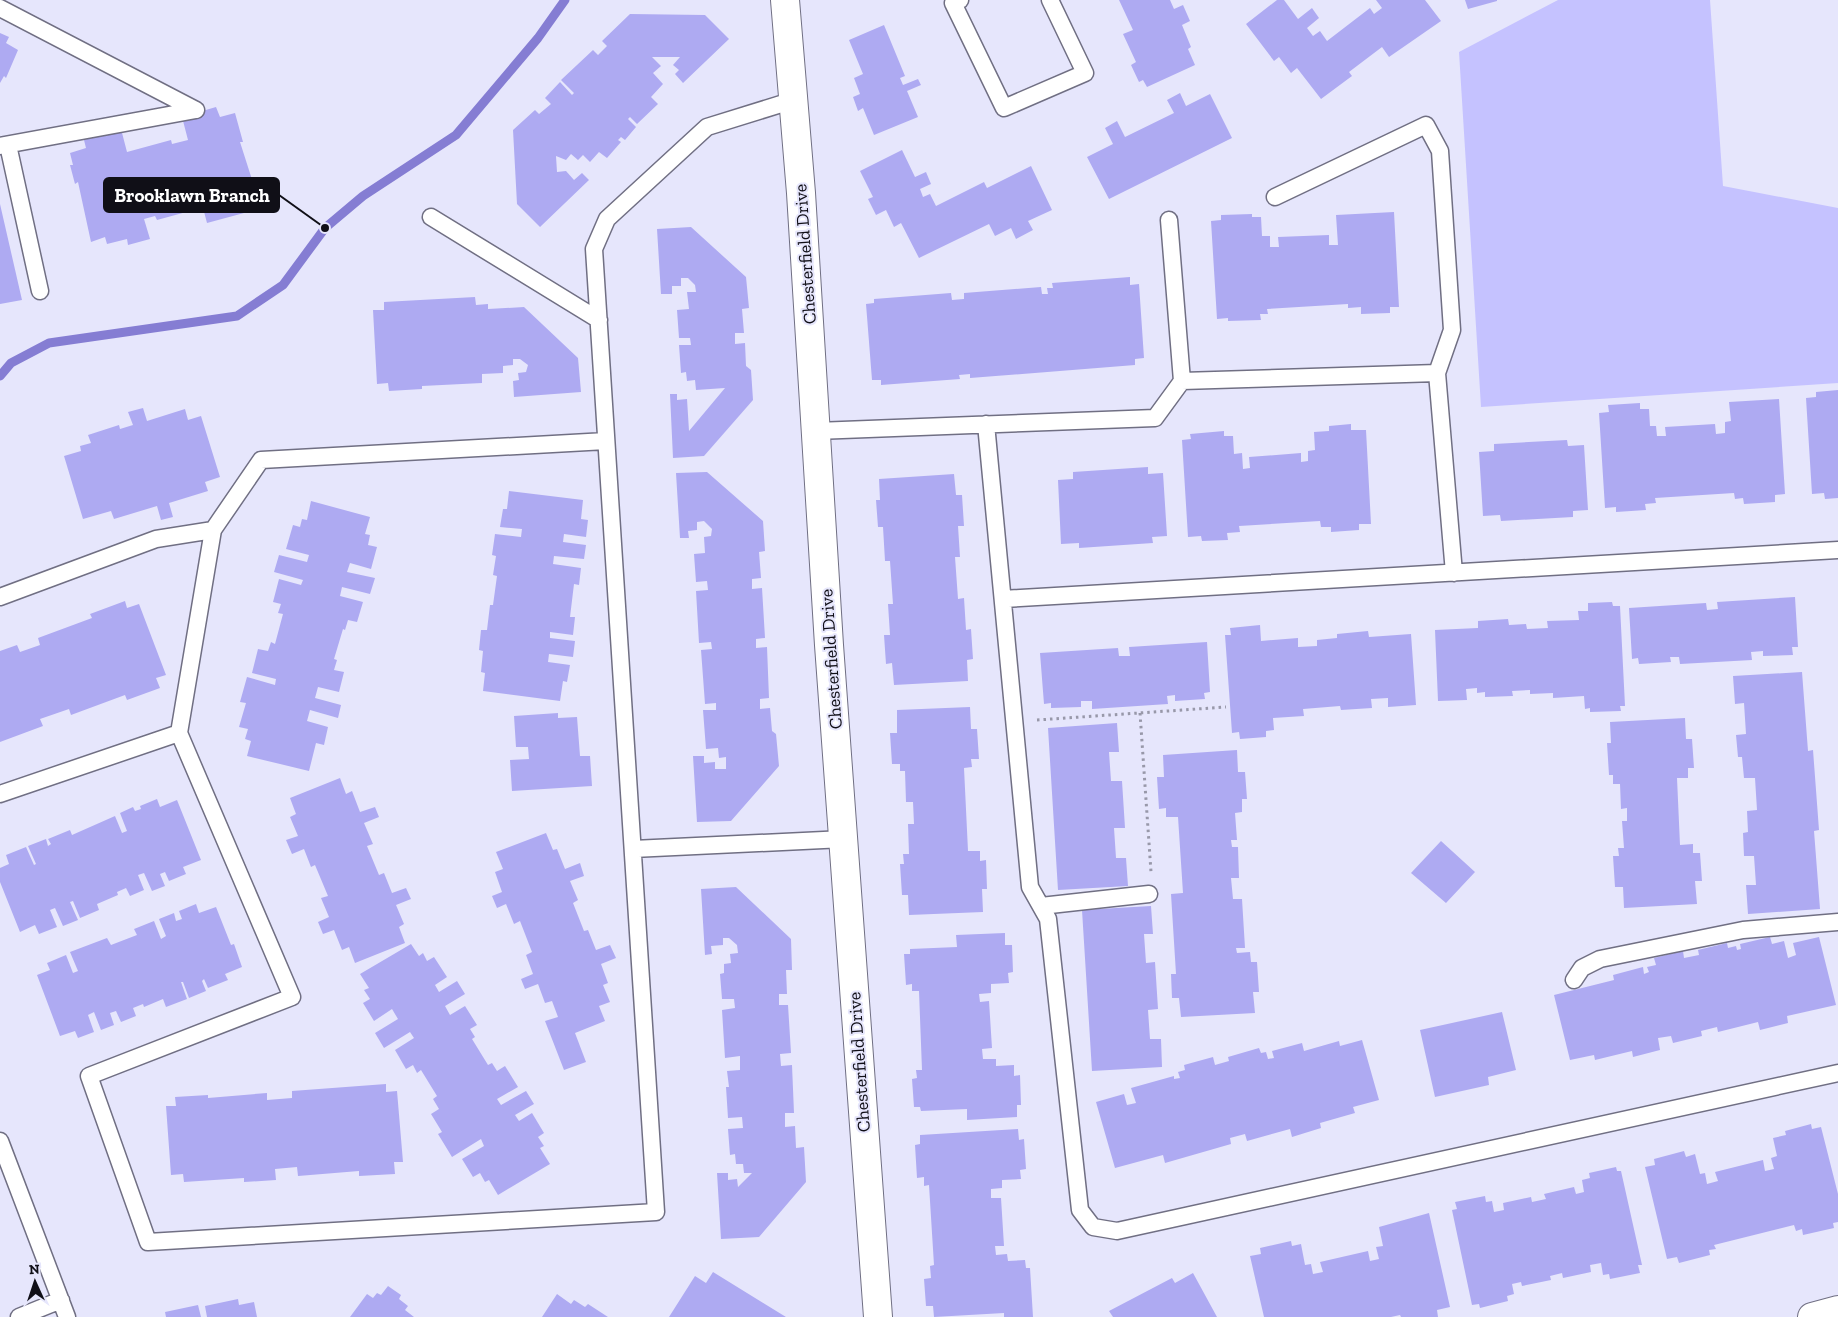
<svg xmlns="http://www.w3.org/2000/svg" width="1838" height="1317" font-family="'Zilla Slab',serif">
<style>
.green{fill:#c5c2ff}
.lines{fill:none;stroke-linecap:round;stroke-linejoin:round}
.stream{stroke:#857dd3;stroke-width:9}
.building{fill:#aeaaf2}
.lane-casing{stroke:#706f83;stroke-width:19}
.secondary-casing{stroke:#706f83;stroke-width:30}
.path{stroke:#9898a9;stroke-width:3;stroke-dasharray:2.5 4;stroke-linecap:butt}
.lane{stroke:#fff;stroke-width:16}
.secondary{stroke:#fff;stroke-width:28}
.labels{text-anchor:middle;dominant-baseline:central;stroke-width:4;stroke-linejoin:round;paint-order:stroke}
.street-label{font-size:18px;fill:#100f17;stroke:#e6e6fc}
.leader{fill:none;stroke:#100f17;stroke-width:2}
.callout-dot{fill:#100f17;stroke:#e6e6fc;stroke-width:2}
.callout{fill:#100f17;stroke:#100f17;stroke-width:2}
.callout-label{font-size:19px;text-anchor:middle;font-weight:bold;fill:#fff}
</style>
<rect width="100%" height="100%" fill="#e6e6fc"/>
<path class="green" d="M1558,0H1710L1723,186L1838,208V383L1481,407L1459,52Z"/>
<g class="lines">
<path class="stream" d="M0,376L11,363L49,343L237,316L283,285L325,228L363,196L456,135L538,38L565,0"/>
</g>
<path class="building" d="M1119,0H1170L1174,9L1183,5L1190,21L1182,25L1191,47L1188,49L1195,65L1147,87L1143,80L1139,82L1131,65L1136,62L1123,34L1133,30Z
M1277,0H1284L1298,19L1312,8L1319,18L1307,28L1313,36L1320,31L1327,41L1370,8L1374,14L1382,8L1376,0H1425L1441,21L1389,57L1382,47L1349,72L1352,76L1321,99L1297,68L1291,73L1279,57L1274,61L1246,24Z
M1465,0H1497V1L1468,9Z
M630,14L705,15L729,39L683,83L675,74L679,70L673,65L680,57H652L661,66L653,73L663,84L651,97L658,104L637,124L630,117L628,119L636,127L625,140L621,137L618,140L621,142L607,158L599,152L590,162L583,155L578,160L571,154L566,160L556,156L557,172L566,171L574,180L582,173L589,180L540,227L517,204L513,130L535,110L539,114L551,104L545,98L560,82L572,95L574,93L561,80L593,50L598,55L607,46L602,41Z
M884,25L905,76L900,78L903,85L918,79L921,85L907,91L918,117L874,135L863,108L858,111L853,97L860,94L854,78L863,74L849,40Z
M0,33L9,37L6,43L18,50L6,78L4,76L0,83Z
M1180,93L1186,106L1210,94L1232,138L1109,199L1087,157L1113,144L1105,128L1117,121L1125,137L1174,113L1167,100Z
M216,107L220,117L235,113L243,142H240L255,189L252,190L256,202L242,206L244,213L207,223L202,204L189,208L190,211L157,220L155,216L144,219L150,239L128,245L127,239L107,244L105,237L91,242L78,182L75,184L70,165H73L70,153L86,148L84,140L121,129L127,152L171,140L172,144L188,140L182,117Z
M902,150L915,177L926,172L931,184L920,189L923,197L930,194L936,206L984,182L987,188L1031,166L1052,210L1028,221L1033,230L1016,239L1011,228L995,236L989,224L919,258L901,223L894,227L886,210L876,215L868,199L873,197L860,171Z
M0,204L22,300L0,304Z
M1394,212L1399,307H1390V313L1361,314V307L1348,308V304L1267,309L1268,314H1260L1261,320L1228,321V318L1217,319L1211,221L1221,220V215L1252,214V217H1261L1262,236H1270V247H1279L1278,237L1329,235V245H1338L1336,215Z
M691,227L746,277L749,308L742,309L744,333H735V344L745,343L746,366L751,370L753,400L704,456L673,458L670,394H677V400L687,399L689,431L725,388L696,390L695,380L687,381L686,372L681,373L679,345H691L690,338H679L677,310L689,309L687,292H696L695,285L688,278H681V286H672V294H661L657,229Z
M1130,277V285L1139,284L1144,358L1135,359V365L970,378V374L959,375L960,379L881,385V380H872L866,304L874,303V299L951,293L952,300L964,299V293L1041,287L1042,294H1048L1047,288H1053L1052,283Z
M475,297L476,305L488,304V309L524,307L578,358L581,392L514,397L513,381L519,380L518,373L526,372L528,365L520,359H513V365L503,366V373L482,374V383L422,386V389L389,391L388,383L377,384L373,310H384V302Z
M1838,390V498L1825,499L1824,493L1812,494L1806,398L1816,397V392Z
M1779,399L1785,494L1775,495V502L1744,504L1743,498L1735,499L1734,493L1655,498L1656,503L1645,504L1646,510L1616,512V507L1605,508L1599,413L1609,412L1608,405L1640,403V409H1649L1650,426H1656L1657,436H1666L1665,427L1715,424L1716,434L1725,433V422L1731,421L1729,402Z
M143,408L147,421L185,409L188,420L201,416L220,477L205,482L208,491L169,503L173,517L161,520L157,506L114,519L111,511L83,519L64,456L81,451L80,446L91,443L88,435L119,425L120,429L133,425L128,412Z
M1351,424V430H1366L1371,524H1359V530L1331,532V527H1321L1320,521L1239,526L1240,532L1227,533L1228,540L1202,541L1201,536L1188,537L1182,440L1191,439L1190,434L1224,431V436H1233L1234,454L1242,453L1243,469L1250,468L1249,457L1301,453V462L1308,461V451L1315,450L1314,432L1329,431V426Z
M1567,440L1568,446L1584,445L1588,510L1573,511V517L1501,521L1500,515L1483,516L1479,452L1494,451V444Z
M1148,467V474L1163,473L1167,536L1152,537L1153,543L1079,548V543L1061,544L1058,480L1073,479V472Z
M707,472L763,521L765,551L759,552L761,578L752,579V589L762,588L765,638L756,639V648L767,647L769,698L760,699V709L770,708L772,731L776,734L779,766L731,821L697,822L693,756H704V763L715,762V769H726V757L719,758L718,748L706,749L703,710H716V703L705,704L701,650L712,649L711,642L699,643L696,591L708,590L707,581L696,582L694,554L705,553L704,537L711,536L712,529L704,521L697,522V530L688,531L689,538H680L676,473Z
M954,474L956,495H962L964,526H958L960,557H955L958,599L964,598L966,630L971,629L973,659L967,660L968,681L894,685L892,663L886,664L884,635H890L888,604H893L890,561H885L883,527H878L876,500H880L879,479Z
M509,491L583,500L581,519L588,520L586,537L564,534L563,542L586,545L584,559L554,556L553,564L581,568L579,585L574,584L570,617H575L573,635L550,632V638L575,641L573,657L549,654L548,662L570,665L567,682L563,681L560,701L483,691L485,673L481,672L483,651L479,650L481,630H487L490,605H493L497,576L493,575L496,556L492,555L495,534L521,537L522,529L500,527L503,509H507Z
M311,501L370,517L365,534L370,535L368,545L377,547L371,569L350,563L347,572L375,578L370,594L342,587L340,596L363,602L357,622L348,620L345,630L343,629L334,659L337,660L334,670L344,672L339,692L318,687L315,698L341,705L338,718L310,710L307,721L328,727L324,745L316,743L309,771L247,756L251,741L245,739L248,729L239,727L246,703L240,702L247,677L275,685L276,679L252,673L258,649L268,651L271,642L275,644L283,614L278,613L281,604L273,602L279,579L301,585L303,580L274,572L279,555L307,562L309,555L286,549L293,525L300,527L302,519L307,520Z
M1795,597L1798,647H1792L1793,655L1763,656V651L1751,652L1752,660L1680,664L1679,657H1670L1671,662L1639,664L1638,658L1632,659L1629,608L1706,603L1707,610L1718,609L1717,602Z
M125,601L127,608L139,604L166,675L156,678L160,688L127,700L125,695L71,715L69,709L40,719L43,726L0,742V651L17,645L20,652L40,645L38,638L92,618L90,614Z
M1612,602L1613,606H1620L1625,706H1620L1621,711L1590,712V708L1585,709L1584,696L1553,698V693L1530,694V690L1512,691L1513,696L1485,697V692L1477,693V688L1466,689L1467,700L1438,701L1435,630L1478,628V621L1508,619L1509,625L1526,624L1527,629L1548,628L1547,621L1579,620L1578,611H1588V603Z
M1260,625L1261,641L1298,638V647L1317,646V640L1337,638V634L1368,631L1369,637L1411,634L1416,705L1388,707V698L1371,699L1372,708L1341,710L1340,706L1303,709L1304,716L1273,718L1274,730L1266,731V737L1240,739L1239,732L1232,733L1225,635H1231L1230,628Z
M1207,642L1210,692L1204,693L1205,699L1175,701V695L1167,696L1168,704L1092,709V701H1081V707L1051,708V703L1044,704L1040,653L1118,648L1119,656H1130L1129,647Z
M1802,672L1808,751L1813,750L1819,830L1814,831L1820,909L1748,914L1746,885H1756L1754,856H1744L1743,833L1748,832L1747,811L1757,810L1755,778H1744L1742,757H1738L1736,735L1746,734L1744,703L1735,704L1733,676Z
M970,707L971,729H977L979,759H971L972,767L964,768L968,851H980V861L986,860L987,889H982L983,912L909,915L908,895H902L900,864H904L903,854H909L908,824H914L913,802H906L905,771H900V764H892L890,733H897V710Z
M558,713V718L577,717L580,756H590L592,786L512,791L510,760L529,759L528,747H516L514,716Z
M1685,718L1686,739H1692L1694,768H1688V778H1677L1680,845L1693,844V853H1700L1702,881H1695L1697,904L1624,908L1623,887H1615L1613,856H1619L1618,848H1624L1622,821H1627V808L1621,809L1620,784H1613V775H1609L1607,743H1611L1610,722Z
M1117,723L1119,752H1109L1111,781H1122L1125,828H1114L1116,858H1126L1128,886L1058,890L1048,728Z
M1237,750L1238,772H1245L1247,799H1242V812L1235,813L1237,840H1231L1232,847H1238L1239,878H1231L1233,899H1242L1245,948H1236L1237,953L1250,952L1251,962H1257L1259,992H1253L1255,1013L1181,1017L1179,998H1172L1171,974H1176L1171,894L1183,893L1178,817H1166V808L1159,809L1157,777H1164L1163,755Z
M340,778L346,794L352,791L360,812L375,807L379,817L364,823L373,844L367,846L379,875L384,873L392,893L406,888L411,899L396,905L404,924L399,927L405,943L355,963L349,947L342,950L334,930L323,934L318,922L329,917L321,898L328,896L315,865L311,867L304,849L292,854L286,840L298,836L290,817L296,814L290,798Z
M157,799L160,807L177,800L201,860L183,867L186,874L169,881L165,872L160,874L165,886L152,891L144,873L138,875L144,890L130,896L126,888L117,892L118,895L97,904L99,910L80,918L73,901L70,902L78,920L63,926L55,908L50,910L57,927L39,934L35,925L20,932L0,882V868L9,864L6,855L26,847L34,865L36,864L28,846L46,839L48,846L51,844L48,839L70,830L72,835L115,816L122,833L127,831L120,813L133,807L135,811L141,809L140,806Z
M546,833L553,850L557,849L565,869L580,863L584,876L570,881L578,900L573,903L584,931L588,930L596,950L610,945L616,958L601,964L608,983L603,985L610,1002L599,1006L605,1021L575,1033L586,1062L564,1070L545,1021L558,1017L552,1001L545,1003L538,984L525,989L521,979L533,974L526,955L532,952L520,921L514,924L506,904L497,908L492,896L502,892L495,872L503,869L496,852Z
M1441,841L1475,872L1446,903L1411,873Z
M736,887L791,939L792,970H786L787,994H779V1005H788L791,1053L780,1054L781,1066L792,1065L794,1113H785V1127L795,1126L796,1148L804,1147L806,1182L759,1237L721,1239L717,1173H728V1180L737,1179L738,1187L752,1173H744L743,1164H736L735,1154L730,1155L728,1129L743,1128L742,1117L728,1118L726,1087H729L727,1071L740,1070V1056L725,1058L722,1010L735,1008L734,999H722L720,974L724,973V964L731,963L730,954L738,953L737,945L729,938H723V945L711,946L712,954L705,955L701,889Z
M196,904L199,913L216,907L231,945L234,944L242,967L225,974L228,980L208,988L204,979L202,981L206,991L189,998L183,982H181L187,999L166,1007L163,999L144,1007L143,1004L133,1008L136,1016L121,1022L116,1011L110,1013L114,1025L101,1030L94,1012L88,1015L94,1032L78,1038L75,1031L60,1036L37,975L50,970L47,963L66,955L73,973L78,971L70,952L107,938L111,945L137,935L134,929L154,921L161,939L166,936L159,919L174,913L176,921L182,919L179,911Z
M1151,906L1153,934H1144L1146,963L1155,962L1158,1009L1148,1010L1150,1039H1161L1162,1067L1092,1071L1082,910Z
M1005,933V945H1012L1013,972L1008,973L1009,983L991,984V993L979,994L980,1002L989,1001L992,1048L982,1049L983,1059H996V1066L1014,1065V1076L1020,1075L1021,1105H1017V1117L967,1120V1109L921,1111L920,1107H914L912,1079L917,1078L916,1070H922L919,991H912V984L906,985L904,954H910V949L957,947L956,935Z
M1770,937L1772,944L1784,941L1788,958L1796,955L1793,943L1819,937L1836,1005L1787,1016L1788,1023L1760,1030L1758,1022L1718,1032L1717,1027L1701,1031L1702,1036L1673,1043L1671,1036L1658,1038L1660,1050L1633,1057L1632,1051L1595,1060L1594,1055L1570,1060L1554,995L1614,980L1613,975L1643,967L1644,974L1649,972L1647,967L1656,965L1654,958L1683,951L1684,958L1699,955L1698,950L1727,943L1728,948L1736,946L1737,950L1741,949L1740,944Z
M411,944L419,956L423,953L427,961L434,957L447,977L435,985L439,992L457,981L465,994L445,1006L450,1015L465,1006L477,1025L470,1029L475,1037L472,1039L488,1065L492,1063L497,1071L505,1066L518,1087L497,1099L501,1105L526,1091L534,1104L515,1115L519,1121L532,1113L544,1133L538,1137L544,1146L540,1148L550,1164L498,1195L489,1180L485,1182L480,1173L473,1177L462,1159L484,1146L481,1139L452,1157L438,1134L442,1132L431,1114L439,1109L433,1099L437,1096L421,1070L417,1073L413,1065L406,1069L395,1050L414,1038L410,1032L384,1048L375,1033L398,1019L392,1009L374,1021L363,1003L370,999L364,990L369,988L360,974Z
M1502,1012L1516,1070L1488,1077L1489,1085L1435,1097L1420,1030Z
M1362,1040L1379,1100L1353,1107L1355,1113L1320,1123L1321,1128L1292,1137L1290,1129L1247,1141L1245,1134L1230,1138L1231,1144L1165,1163L1163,1155L1115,1168L1096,1102L1124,1094L1127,1105L1136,1103L1131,1088L1174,1076V1079L1180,1078L1178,1072L1185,1070L1184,1065L1213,1057L1215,1065L1229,1061L1228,1057L1259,1048L1261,1053L1266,1052L1268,1059L1274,1058L1272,1051L1302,1043L1304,1051L1339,1041L1340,1046Z
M386,1084V1092L397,1091L403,1162H394L395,1174L359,1176V1171L298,1176L297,1167L275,1169L276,1180L244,1182V1178L184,1182L183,1174L171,1175L166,1106H176L175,1097L208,1095V1098L267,1093V1100L292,1098V1091Z
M1811,1124L1812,1129L1821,1127L1838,1194V1222L1833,1223L1834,1228L1803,1235L1802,1229L1796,1231L1794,1225L1714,1245L1716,1249L1709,1250L1710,1255L1679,1263L1677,1257L1667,1259L1645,1167L1655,1165L1654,1159L1684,1151L1686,1157L1695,1154L1700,1174L1705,1173L1707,1184L1718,1181L1715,1172L1763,1160L1765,1171L1774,1169L1771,1158L1777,1156L1773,1138L1786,1135L1785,1131Z
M1018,1129L1019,1140L1024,1139L1026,1169L1020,1170L1021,1179L1002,1180V1188L991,1189V1198H1001L1004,1246H995L996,1255L1007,1254L1008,1261L1025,1260L1026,1268H1030L1033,1317H1004V1313L934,1317L933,1306H926L924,1279L931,1278L930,1266L934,1265L929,1185L924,1186V1177L917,1178L915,1145L920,1144V1135Z
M1616,1167L1617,1171H1621L1642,1265H1638L1640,1273L1610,1279L1609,1274L1603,1275L1601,1263L1590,1265L1591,1272L1563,1278L1562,1273L1550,1276L1551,1280L1522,1286L1521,1282L1512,1284L1514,1294L1507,1296L1508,1301L1480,1308L1479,1304L1472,1305L1452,1210L1457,1209L1455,1202L1485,1196L1486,1202L1492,1201L1494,1212L1504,1210L1503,1203L1531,1197L1532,1202L1546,1199L1544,1194L1574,1187L1576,1194L1584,1192L1582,1180L1590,1178L1589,1173Z
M1429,1213L1450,1307L1437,1310L1438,1317H1401L1400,1315L1391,1317H1264L1250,1256L1261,1254L1260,1248L1291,1241L1292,1246L1301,1244L1305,1265L1311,1264L1313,1274L1323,1272L1320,1262L1368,1251L1370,1261L1379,1259L1376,1247L1383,1246L1379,1227Z
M713,1272L786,1317H669L695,1276L706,1283Z
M1193,1273L1217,1317H1113L1109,1311L1172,1278L1175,1283Z
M388,1286L401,1295L399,1299L408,1306L405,1310L414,1317H350L367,1294L373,1298L377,1293L381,1295Z
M557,1294L571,1304L574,1300L585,1307L588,1304L608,1317H542Z
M238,1299L239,1305L254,1302L257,1317H207L205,1306Z
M198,1305L201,1317H166L165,1312Z"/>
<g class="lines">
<defs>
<path id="lane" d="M960,0L953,3L1004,108L1085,73L1050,0
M0,8L196,110
M8,145L40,291
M0,146L196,110
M1275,197L1426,125L1440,151L1452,330L1437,373L1454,573
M431,217L599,320
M1182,381L1437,373
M986,424L1030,887L1048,919L1080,1210L1093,1227L1117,1231L1838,1073
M816,431L1155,418L1182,381L1169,220
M606,441L261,460L213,530L179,733L292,997L89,1076L148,1242L656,1212L594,249L607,219L707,127L794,100
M0,597L156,539L213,530
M1003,599L1838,550
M0,794L179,733
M633,849L844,839
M1041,906L1149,894
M1574,980L1582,968L1600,959L1743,930L1838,922
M0,1141L67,1317
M19,1317L61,1300"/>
<path id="secondary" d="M785,0L801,193L829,645L878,1317
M1812,1317L1838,1310"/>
</defs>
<use href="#lane" class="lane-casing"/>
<use href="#secondary" class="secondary-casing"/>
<path class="path" d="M1140,713L1151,872
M1037,720L1226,707"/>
<use href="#lane" class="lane"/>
<use href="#secondary" class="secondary"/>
</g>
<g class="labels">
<g class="street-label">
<text transform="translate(805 254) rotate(-94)">Chesterfield Drive</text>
<text transform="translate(831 659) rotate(-94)">Chesterfield Drive</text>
<text transform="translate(859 1062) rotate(-94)">Chesterfield Drive</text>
</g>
</g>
<path class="leader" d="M325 228L279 195"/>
<circle class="callout-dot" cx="325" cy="228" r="5"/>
<rect class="callout" x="104" y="178" width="175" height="34" rx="5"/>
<g class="callout-label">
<text x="192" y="202">Brooklawn Branch</text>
</g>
<g transform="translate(35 1282) rotate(357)" stroke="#e6e6fc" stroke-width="4" paint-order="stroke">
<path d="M0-4L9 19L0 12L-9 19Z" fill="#100f17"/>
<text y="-8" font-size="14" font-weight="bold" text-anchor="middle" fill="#100f17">N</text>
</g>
</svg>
